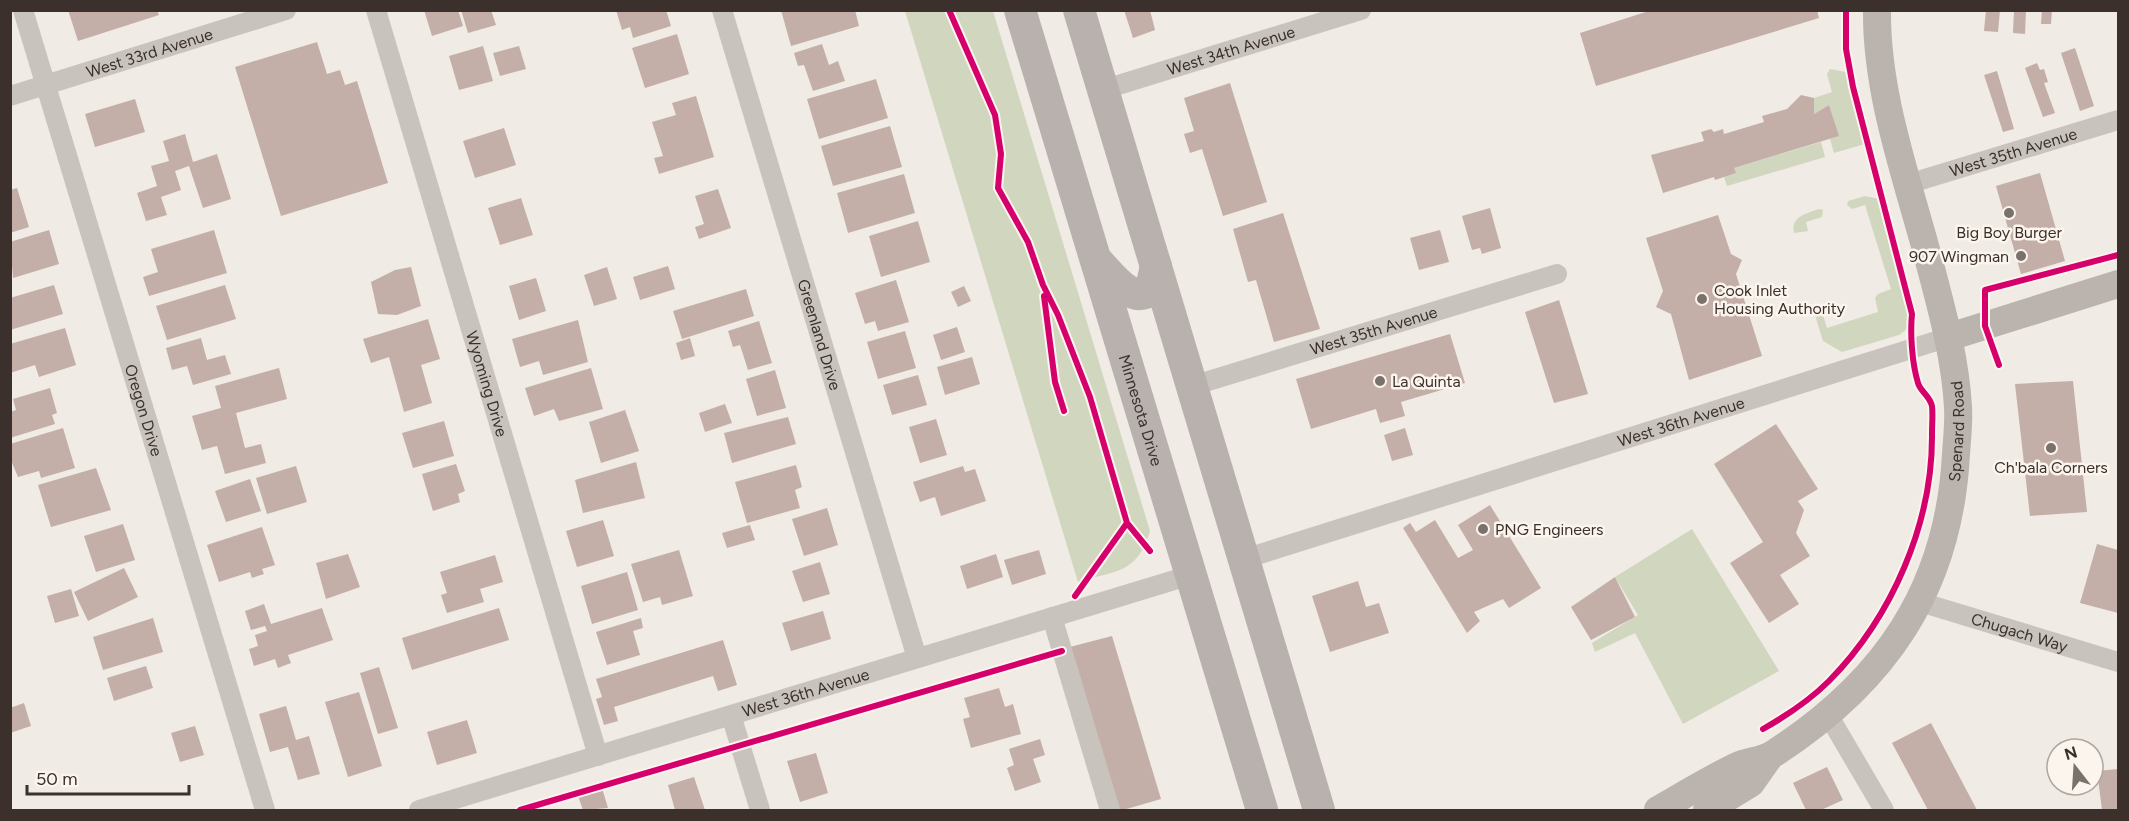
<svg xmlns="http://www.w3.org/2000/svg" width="2129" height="821" font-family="Figtree,sans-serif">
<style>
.green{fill:#d1d6bf}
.building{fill:#c3afa7}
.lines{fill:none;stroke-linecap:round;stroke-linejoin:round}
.minor{stroke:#c9c3be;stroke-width:20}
.secondary{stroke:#bab3ae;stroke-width:28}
.primary{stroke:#b8b1ad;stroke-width:32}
.cycleway-casing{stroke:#fbf5ee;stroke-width:10}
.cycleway{stroke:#d6006c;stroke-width:6}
.poi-dot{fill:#7a716c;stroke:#fbf5ee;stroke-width:2}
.labels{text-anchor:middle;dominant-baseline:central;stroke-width:5;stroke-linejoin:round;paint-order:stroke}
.street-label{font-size:16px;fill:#3b302b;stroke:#fbf5ee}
.poi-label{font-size:16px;fill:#3b302b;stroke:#fbf5ee;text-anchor:start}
</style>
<rect width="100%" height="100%" fill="#f0ebe5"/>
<path class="green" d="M905,11H993L1150,531C1137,574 1117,570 1078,582Z
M1830,69L1851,73L1868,143L1834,153L1830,139L1838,136L1829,105L1814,114V98L1832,92L1827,74Z
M1821,142L1825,157L1727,186L1724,177L1735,173L1734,168Z
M1865,196L1883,200L1911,326L1899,335L1842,352L1823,341L1815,315L1822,312L1827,328L1878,312L1875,298L1878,294L1891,289L1865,205L1852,209L1847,205L1848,201Z
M1819,209L1823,210L1822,217L1806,222L1808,231L1794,233C1790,217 1807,213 1819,209Z
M1692,529L1779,671L1683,724L1635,633L1595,652L1592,643L1638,615L1615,577Z"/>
<path class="building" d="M68,10H157L159,15L78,41Z
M424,10H458L463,26L432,36Z
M461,10H491L496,25L468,33Z
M616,10H666L671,26L633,38L630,27L622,30Z
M781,10H855L859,26L791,46Z
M1124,10H1150L1155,30L1133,38Z
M1652,10H1817L1819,18L1596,86L1580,33Z
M1986,10H2000L1998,32L1984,31Z
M2014,10H2026L2025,34L2013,33Z
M2042,10H2052L2051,24H2041Z
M677,34L689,74L645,88L632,48Z
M317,42L327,74L340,70L345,85L357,81L388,183L281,216L235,67Z
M822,44L829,65L838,61L845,81L813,91L804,65L798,66L794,53Z
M483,46L493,81L459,90L449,56Z
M519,46L526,69L500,76L493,53Z
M2075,48L2094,106L2080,111L2061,53Z
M2037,63L2040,70L2044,69L2048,82L2044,83L2055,113L2043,117L2025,68Z
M1997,71L2014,129L2003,132L1984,75Z
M876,79L888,118L819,139L807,99Z
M1230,83L1267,202L1223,216L1202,149L1190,153L1184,134L1194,131L1184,98Z
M1801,95L1814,98V114L1829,105L1839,136L1734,168L1736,173L1715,180L1714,177L1663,193L1651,155L1704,141L1701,132L1711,129L1714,132L1723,129L1724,134L1764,122L1762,116L1787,109Z
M696,96L714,157L659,174L654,158L663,156L652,122L676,115L672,103Z
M135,99L145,132L95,147L85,114Z
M890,126L902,167L833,186L821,146Z
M504,128L516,165L475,178L463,141Z
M185,134L193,162L217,154L231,199L203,208L189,166L175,171L181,190L161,197L167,215L146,221L137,193L157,186L151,166L169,161L163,141Z
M2040,173L2065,261L2021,274L1996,186Z
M904,174L915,213L848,233L837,193Z
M17,188L29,227L10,233V190Z
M718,189L731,228L699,239L695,227L704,224L695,196Z
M521,198L533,235L500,245L488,208Z
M1490,208L1501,248L1482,254L1480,248L1472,250L1462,216Z
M1283,213L1320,329L1274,342L1256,280L1248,282L1233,229Z
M1718,215L1731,254L1742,260L1736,274L1762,356L1689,380L1671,314L1656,307L1663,291L1646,238Z
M918,221L930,262L881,277L869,236Z
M49,230L59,264L13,278L10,242Z
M214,230L227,273L149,296L143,277L158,272L151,249Z
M1440,230L1449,262L1419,270L1410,238Z
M668,266L675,289L640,300L633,277Z
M411,267L421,306L397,315L378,314L371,282L395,270Z
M607,267L617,299L594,306L584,275Z
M536,278L546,311L519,320L509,286Z
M896,280L909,322L878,331L875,321L865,324L855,293Z
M54,285L63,314L10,330V298Z
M225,285L236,319L167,340L156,306Z
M964,286L971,301L958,307L951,292Z
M746,289L754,316L682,339L673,311Z
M1559,300L1588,394L1554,403L1525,312Z
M428,319L440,359L421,365L432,403L404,412L389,357L371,363L363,339Z
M578,320L588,362L543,375L539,361L520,367L512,339Z
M759,321L772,363L748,370L740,345L733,347L728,331Z
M957,327L965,352L941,360L933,335Z
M65,328L76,365L39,377L35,365L10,373V344Z
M905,331L916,368L878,379L867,342Z
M1450,334L1465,383L1401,402L1405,416L1380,423L1376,409L1311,429L1296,379Z
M201,338L207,360L225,355L231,374L193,385L187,366L172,370L166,348Z
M690,338L695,356L681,360L676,343Z
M972,357L980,384L945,395L937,367Z
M279,368L287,399L236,413L245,448L261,444L266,463L225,474L217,446L202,450L192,416L221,408L215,386Z
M591,368L603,409L559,421L554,409L534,416L525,388Z
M775,370L786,408L757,416L746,379Z
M918,375L927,405L892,415L883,385Z
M2073,381L2087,512L2030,516L2015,384Z
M50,388L57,413L52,415L55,424L10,438V412L16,410L13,399Z
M725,404L732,423L705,432L699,413Z
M625,410L639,451L601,463L589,422Z
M788,417L796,444L732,463L724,433Z
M936,419L947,455L920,463L909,427Z
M444,421L454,456L413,468L402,433Z
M1776,424L1818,489L1798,501L1804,510L1796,533L1810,556L1780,575L1799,604L1769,623L1730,563L1763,542L1714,464Z
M63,428L75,468L41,478L39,471L18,477L10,458V444Z
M1405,428L1413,455L1392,461L1384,435Z
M636,462L645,498L583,513L575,480Z
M456,464L465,491L458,494L460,502L433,511L422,474Z
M796,465L802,487L795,490L800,508L747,523L735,482Z
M296,466L307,502L267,514L256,478Z
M963,466L965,472L975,469L986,501L941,516L935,497L920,502L913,482Z
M96,468L111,510L51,527L38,485Z
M250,479L261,511L226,522L215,491Z
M1490,505L1541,588L1509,608L1503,599L1474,612L1480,621L1467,633L1403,528L1410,523L1416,532L1435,520L1458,558L1473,550L1458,525Z
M827,508L838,545L804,556L792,519Z
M603,520L614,556L577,567L566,531Z
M123,524L135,560L96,572L84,536Z
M750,525L755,540L727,548L722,533Z
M262,527L275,565L262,569L264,574L252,578L250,572L219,582L207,545Z
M2097,544L2118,550V613L2080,603Z
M679,550L693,596L662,605L660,597L643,602L631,564Z
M1039,550L1046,574L1012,585L1004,560Z
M348,554L360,587L326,599L316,563Z
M996,554L1003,577L967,589L960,566Z
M495,555L503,582L480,589L484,602L447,613L441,595L447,593L440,572Z
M820,562L830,594L803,602L792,571Z
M124,568L138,597L88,621L74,592Z
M627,572L638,610L592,624L581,586Z
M1615,577L1635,617L1591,640L1571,607Z
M1358,581L1366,607L1379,603L1389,633L1330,652L1312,596Z
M71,589L79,616L55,623L47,596Z
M264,604L271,624L322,608L333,640L288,655L291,663L278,668L275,659L254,666L249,649L258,646L255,635L267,631L265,626L251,630L245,611Z
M499,608L509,640L412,670L402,638Z
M823,611L831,639L791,651L782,623Z
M153,618L163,652L103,670L93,637Z
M641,618L643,628L633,631L640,655L607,665L596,632Z
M1112,636L1161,799L1123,810H1116L1066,648Z
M723,640L737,685L718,691L713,676L614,707L618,721L604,725L596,699L602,697L596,679Z
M146,666L153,688L114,701L107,678Z
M379,667L398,728L378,734L360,673Z
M999,688L1005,707L1013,704L1021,734L971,748L963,719L970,717L964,698Z
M359,692L382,766L348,777L325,702Z
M24,703L31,726L10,733V708Z
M286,706L296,740L309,736L320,774L298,780L288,747L270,752L259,714Z
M467,720L477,753L437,765L427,732Z
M1931,723L1977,810H1928L1892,743Z
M195,726L204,755L180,762L171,733Z
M1040,739L1045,755L1033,759L1041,782L1015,791L1007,768L1014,765L1009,749Z
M816,753L828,793L800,802L787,761Z
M1827,767L1843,800L1821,810H1806L1793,783Z
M2118,769V810H2102L2097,771Z
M694,777L705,810H675L668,785Z
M602,788L608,808L583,810L578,796Z"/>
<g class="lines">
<g class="minor">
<path id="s1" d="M23,10L265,810"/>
<path id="s2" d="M376,10L598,756"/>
<path id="s3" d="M722,10L917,658"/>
<path id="s4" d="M1102,90L1361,10"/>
<path id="s5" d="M10,96L286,10"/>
<path id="s6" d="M1908,184L2118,120"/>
<path id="s7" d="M1192,386L1557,274"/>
<path id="s8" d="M1244,559L1949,337"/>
<path id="s9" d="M1920,602L2118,662"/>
<path d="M1052,617L1110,810"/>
<path d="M1827,713L1884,810"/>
<path d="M731,715L760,810"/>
<path id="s10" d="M419,810L1191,575"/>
</g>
<g class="secondary">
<path d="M1949,337L2118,284"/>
<path id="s11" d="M1658,810C1684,795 1710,779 1737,766C1748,761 1762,761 1773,754C1885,682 1949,589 1956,454C1957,439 1959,422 1958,407C1955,355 1941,307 1928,257C1907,178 1876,94 1877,10"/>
<path d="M1707,810L1751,783L1770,756"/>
</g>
<g class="primary">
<path id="s12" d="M1020,10L1262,810"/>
<path d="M1079,10L1319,810"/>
<path d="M1098,262C1110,274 1133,307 1151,289L1156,266"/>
</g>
<defs>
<path id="cycleway" d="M949,10L995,115L1001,154L998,188L1028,242L1043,285L1058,315L1090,397L1127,523L1150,551
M1044,296L1055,382L1064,411
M1999,365L1985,326V290L2118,255
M1075,596L1127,523
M1763,729C1786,716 1810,700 1829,681C1892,617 1933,523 1932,433C1932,424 1933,414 1932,406C1930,396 1920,391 1918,383C1912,363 1910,334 1912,314L1853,87L1846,49V10
M520,810L1062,651"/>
</defs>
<use href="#cycleway" class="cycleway-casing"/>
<use href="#cycleway" class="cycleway"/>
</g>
<g class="poi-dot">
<circle cx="2009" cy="213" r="6"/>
<circle cx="2021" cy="256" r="6"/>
<circle cx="1702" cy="299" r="6"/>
<circle cx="1380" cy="381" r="6"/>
<circle cx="2051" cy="448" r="6"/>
<circle cx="1483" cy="529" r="6"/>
</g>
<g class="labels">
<g class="street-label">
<text stroke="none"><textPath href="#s4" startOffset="135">West 34th Avenue</textPath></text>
<text stroke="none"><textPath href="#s5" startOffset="146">West 33rd Avenue</textPath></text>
<text stroke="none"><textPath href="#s6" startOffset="110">West 35th Avenue</textPath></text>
<text stroke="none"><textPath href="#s7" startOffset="190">West 35th Avenue</textPath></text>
<text stroke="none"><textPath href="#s3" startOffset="339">Greenland Drive</textPath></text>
<text stroke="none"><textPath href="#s2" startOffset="390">Wyoming Drive</textPath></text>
<text stroke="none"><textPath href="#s1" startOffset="418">Oregon Drive</textPath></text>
<text stroke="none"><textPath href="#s12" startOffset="418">Minnesota Drive</textPath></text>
<text stroke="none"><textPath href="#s8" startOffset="458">West 36th Avenue</textPath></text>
<text stroke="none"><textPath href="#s11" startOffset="518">Spenard Road</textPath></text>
<text stroke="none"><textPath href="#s9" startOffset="104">Chugach Way</textPath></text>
<text stroke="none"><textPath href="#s10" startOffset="404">West 36th Avenue</textPath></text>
</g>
<g class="poi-label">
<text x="2009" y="232" text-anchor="middle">Big Boy Burger</text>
<text x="2009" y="256" text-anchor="end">907 Wingman</text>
<text x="1714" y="290">Cook Inlet<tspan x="1714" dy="18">Housing Authority</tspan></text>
<text x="1392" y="381">La Quinta</text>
<text x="2051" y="467" text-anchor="middle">Ch'bala Corners</text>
<text x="1495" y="529">PNG Engineers</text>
</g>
</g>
<rect width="2129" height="821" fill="none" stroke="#3b302b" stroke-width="24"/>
<g transform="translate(2075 767) rotate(343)"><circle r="28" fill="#fbf5ee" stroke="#aea6a0" stroke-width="1.5"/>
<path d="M0-4.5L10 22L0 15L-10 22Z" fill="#7a716c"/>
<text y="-9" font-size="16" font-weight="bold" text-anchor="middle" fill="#3b302b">N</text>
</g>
<path d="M27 785v9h162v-9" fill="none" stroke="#3b302b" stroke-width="3"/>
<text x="36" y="785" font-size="18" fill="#3b302b" stroke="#fbf5ee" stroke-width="4.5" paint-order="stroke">50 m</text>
</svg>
